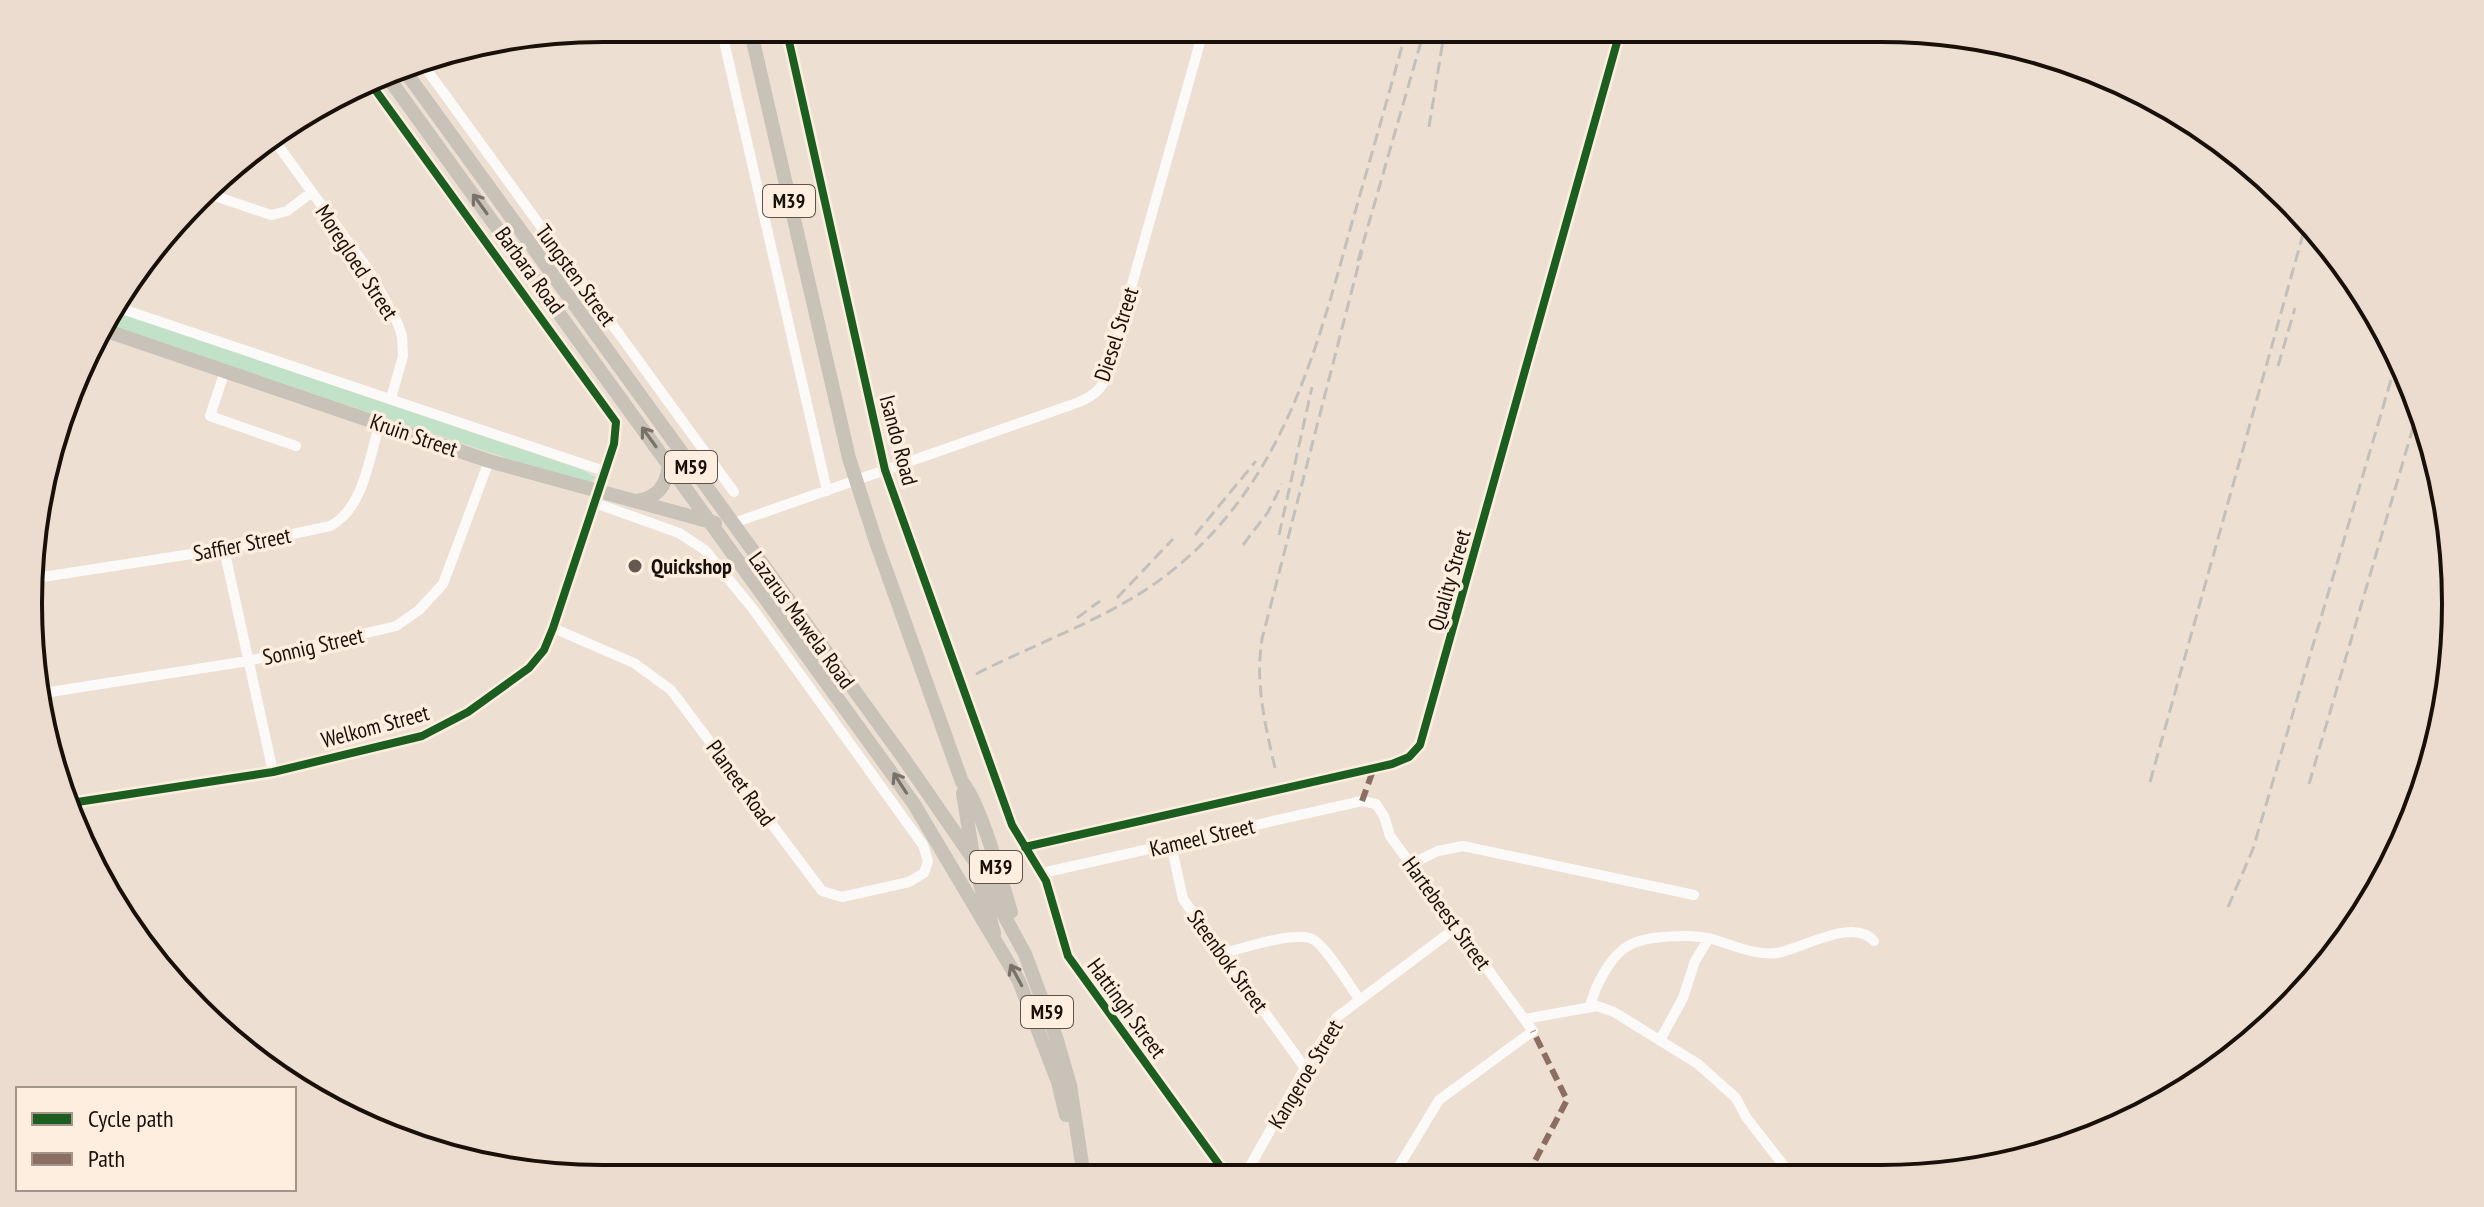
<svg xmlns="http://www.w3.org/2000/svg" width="2484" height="1207" font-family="'PT Sans Narrow',sans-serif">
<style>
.green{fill:#c1e2c9}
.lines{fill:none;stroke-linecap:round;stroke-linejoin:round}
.minor{stroke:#fcfaf8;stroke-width:10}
.major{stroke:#c8c2b9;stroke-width:14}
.rail{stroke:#c3c0bc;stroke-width:3;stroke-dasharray:12 6;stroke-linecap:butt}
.quiet{stroke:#8d6e63;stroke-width:6;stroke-dasharray:12 6;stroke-linecap:butt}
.cycleway-casing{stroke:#fdeee0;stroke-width:13}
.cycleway{stroke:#1b5e20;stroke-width:8}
.oneway{stroke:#79726a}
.poi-dot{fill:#635950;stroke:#fdeee0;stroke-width:3}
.labels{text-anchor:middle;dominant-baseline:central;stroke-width:7;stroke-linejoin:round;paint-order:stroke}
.shield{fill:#fdeee0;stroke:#5d534a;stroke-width:2}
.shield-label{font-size:20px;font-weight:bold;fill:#191109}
.street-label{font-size:22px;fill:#191109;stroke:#fdeee0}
.poi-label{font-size:22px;font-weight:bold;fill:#191109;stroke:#fdeee0;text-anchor:start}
.rim{fill:none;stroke:#191109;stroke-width:4}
</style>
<rect width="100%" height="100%" fill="#ede0d3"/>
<path class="green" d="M111,310L583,470L595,477L592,482L554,474L104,324Z"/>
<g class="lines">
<path class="minor" d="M721,28L827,491
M786,28L885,470L1012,825L1046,881L1068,956L1228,1177
M419,59L734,492
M272,137L370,272L398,324L402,336L403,356L391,398
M209,194L271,215L287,211L312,192
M113,306L604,471
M225,371L210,416L296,446
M61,419L66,421
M731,524L1051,412C1072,404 1098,400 1106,377L1204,28
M224,549L273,772
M36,578L224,549L330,526C364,509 369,457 380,423
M553,628L634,663L671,690L822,891L842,897L909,882L924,873L928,861L923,845L753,609L705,550L679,533L595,503
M37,694L248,661L396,626L419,610L443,584L489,461
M71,803L273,772L422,736L468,712L529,668L544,650L553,628L614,444L616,422L371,84
M1171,844L1183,899L1305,1068
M1025,847L1392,764L1409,757L1420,745L1621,28
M1411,864L1438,851L1463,846L1694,895
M1042,873L1362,801L1376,804L1384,816L1390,836L1533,1031L1439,1100L1393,1176
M1223,953C1243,949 1297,929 1314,940C1326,947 1350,986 1359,999
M1590,1007C1594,988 1610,956 1628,946C1646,935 1691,934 1712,939C1733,945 1755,956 1777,953C1804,948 1853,917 1874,941
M1525,1019L1597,1006L1614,1012L1698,1064L1736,1098L1746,1117L1791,1175
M1660,1040L1683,998L1695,961L1709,938
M1244,1177L1305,1068L1337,1017L1457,927"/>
<path class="major" d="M750,28L849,458L876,542L962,782C981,804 1001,880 1011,912
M402,67L902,756L974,860L1025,954L1056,1037L1070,1085L1084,1177
M387,76L914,804L1019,981L1058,1082L1066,1115
M101,329L489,461L715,523
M636,501C658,498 666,486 669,465
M963,793L973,856
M979,880L994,933"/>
<path class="rail" d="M1429,127L1445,28
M1358,261L1425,28
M2278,366L2295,308
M1195,535L1256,461
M1279,535L1312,387
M1243,545L1268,512L1282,484
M1117,598L1173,539
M1077,618L1100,601
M976,674C1038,642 1108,619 1164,577C1280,489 1314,360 1351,226C1370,160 1389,94 1407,28
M1275,768C1265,724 1255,684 1262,639L1362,251
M2150,782L2307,220
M2309,784L2419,407
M2228,907L2253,849L2398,356"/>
<path class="quiet" d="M1362,801L1374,768
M1527,1176L1567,1100L1533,1031"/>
<defs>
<path id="cycleway" d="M786,28L885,470L1012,825L1046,881L1068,956L1228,1177
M71,803L273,772L422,736L468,712L529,668L544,650L553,628L614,444L616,422L371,84
M1025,847L1392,764L1409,757L1420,745L1621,28"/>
</defs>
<use href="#cycleway" class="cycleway-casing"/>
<use href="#cycleway" class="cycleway"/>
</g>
<defs><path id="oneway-shaft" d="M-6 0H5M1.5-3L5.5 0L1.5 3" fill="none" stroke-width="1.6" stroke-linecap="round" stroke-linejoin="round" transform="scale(2)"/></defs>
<g class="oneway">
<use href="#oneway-shaft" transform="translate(480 204) rotate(-126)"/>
<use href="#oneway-shaft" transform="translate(649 437) rotate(-126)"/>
<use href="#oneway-shaft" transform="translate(900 783) rotate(-123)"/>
<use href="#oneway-shaft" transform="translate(1016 975) rotate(-118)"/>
</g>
<circle class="poi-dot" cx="635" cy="566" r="8"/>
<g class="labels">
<g class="shield">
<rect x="763" y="185" width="52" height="32" rx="6"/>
<rect x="665" y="451" width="52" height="32" rx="6"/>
<rect x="970" y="851" width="52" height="32" rx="6"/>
<rect x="1021" y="996" width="52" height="32" rx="6"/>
</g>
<g class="shield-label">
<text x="789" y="201">M39</text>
<text x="691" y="467">M59</text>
<text x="996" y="867">M39</text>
<text x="1047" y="1012">M59</text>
</g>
<g class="street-label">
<text transform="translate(357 262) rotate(57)">Moregloed Street</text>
<text transform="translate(530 270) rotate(54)">Barbara Road</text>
<text transform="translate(576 275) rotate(54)">Tungsten Street</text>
<text transform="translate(1116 334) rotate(-72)">Diesel Street</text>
<text transform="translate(414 435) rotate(19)">Kruin Street</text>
<text transform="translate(899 440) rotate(75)">Isando Road</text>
<text transform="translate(242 544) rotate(-11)">Saffier Street</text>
<text transform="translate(1449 580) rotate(-74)">Quality Street</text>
<text transform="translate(802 620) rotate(54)">Lazarus Mawela Road</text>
<text transform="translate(313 646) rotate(-13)">Sonnig Street</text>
<text transform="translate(375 726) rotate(-15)">Welkom Street</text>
<text transform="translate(741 783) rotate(54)">Planeet Road</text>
<text transform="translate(1202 837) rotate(-13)">Kameel Street</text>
<text transform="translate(1447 913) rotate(54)">Hartebeest Street</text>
<text transform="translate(1228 961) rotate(54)">Steenbok Street</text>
<text transform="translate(1127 1008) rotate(54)">Hattingh Street</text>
<text transform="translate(1305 1074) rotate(-59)">Kangeroe Street</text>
</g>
<g class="poi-label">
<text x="651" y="566">Quickshop</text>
</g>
</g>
<path d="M0 0H2484V1207H0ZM603 42H1881A561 561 0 0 1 2442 603V604A561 561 0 0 1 1881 1165H603A561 561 0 0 1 42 604V603A561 561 0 0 1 603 42Z" fill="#ebdccf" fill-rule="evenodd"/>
<path class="rim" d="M603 42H1881A561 561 0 0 1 2442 603V604A561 561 0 0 1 1881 1165H603A561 561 0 0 1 42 604V603A561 561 0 0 1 603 42Z"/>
<rect x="16" y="1087" width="280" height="104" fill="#fdeee0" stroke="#a2968a" stroke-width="2"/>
<rect x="32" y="1113" width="40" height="12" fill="#1b5e20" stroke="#a2968a" stroke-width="2"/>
<text x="88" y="1127" font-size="24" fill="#191109">Cycle path</text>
<rect x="32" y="1153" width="40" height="12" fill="#8d6e63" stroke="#a2968a" stroke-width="2"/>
<text x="88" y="1167" font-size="24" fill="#191109">Path</text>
</svg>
